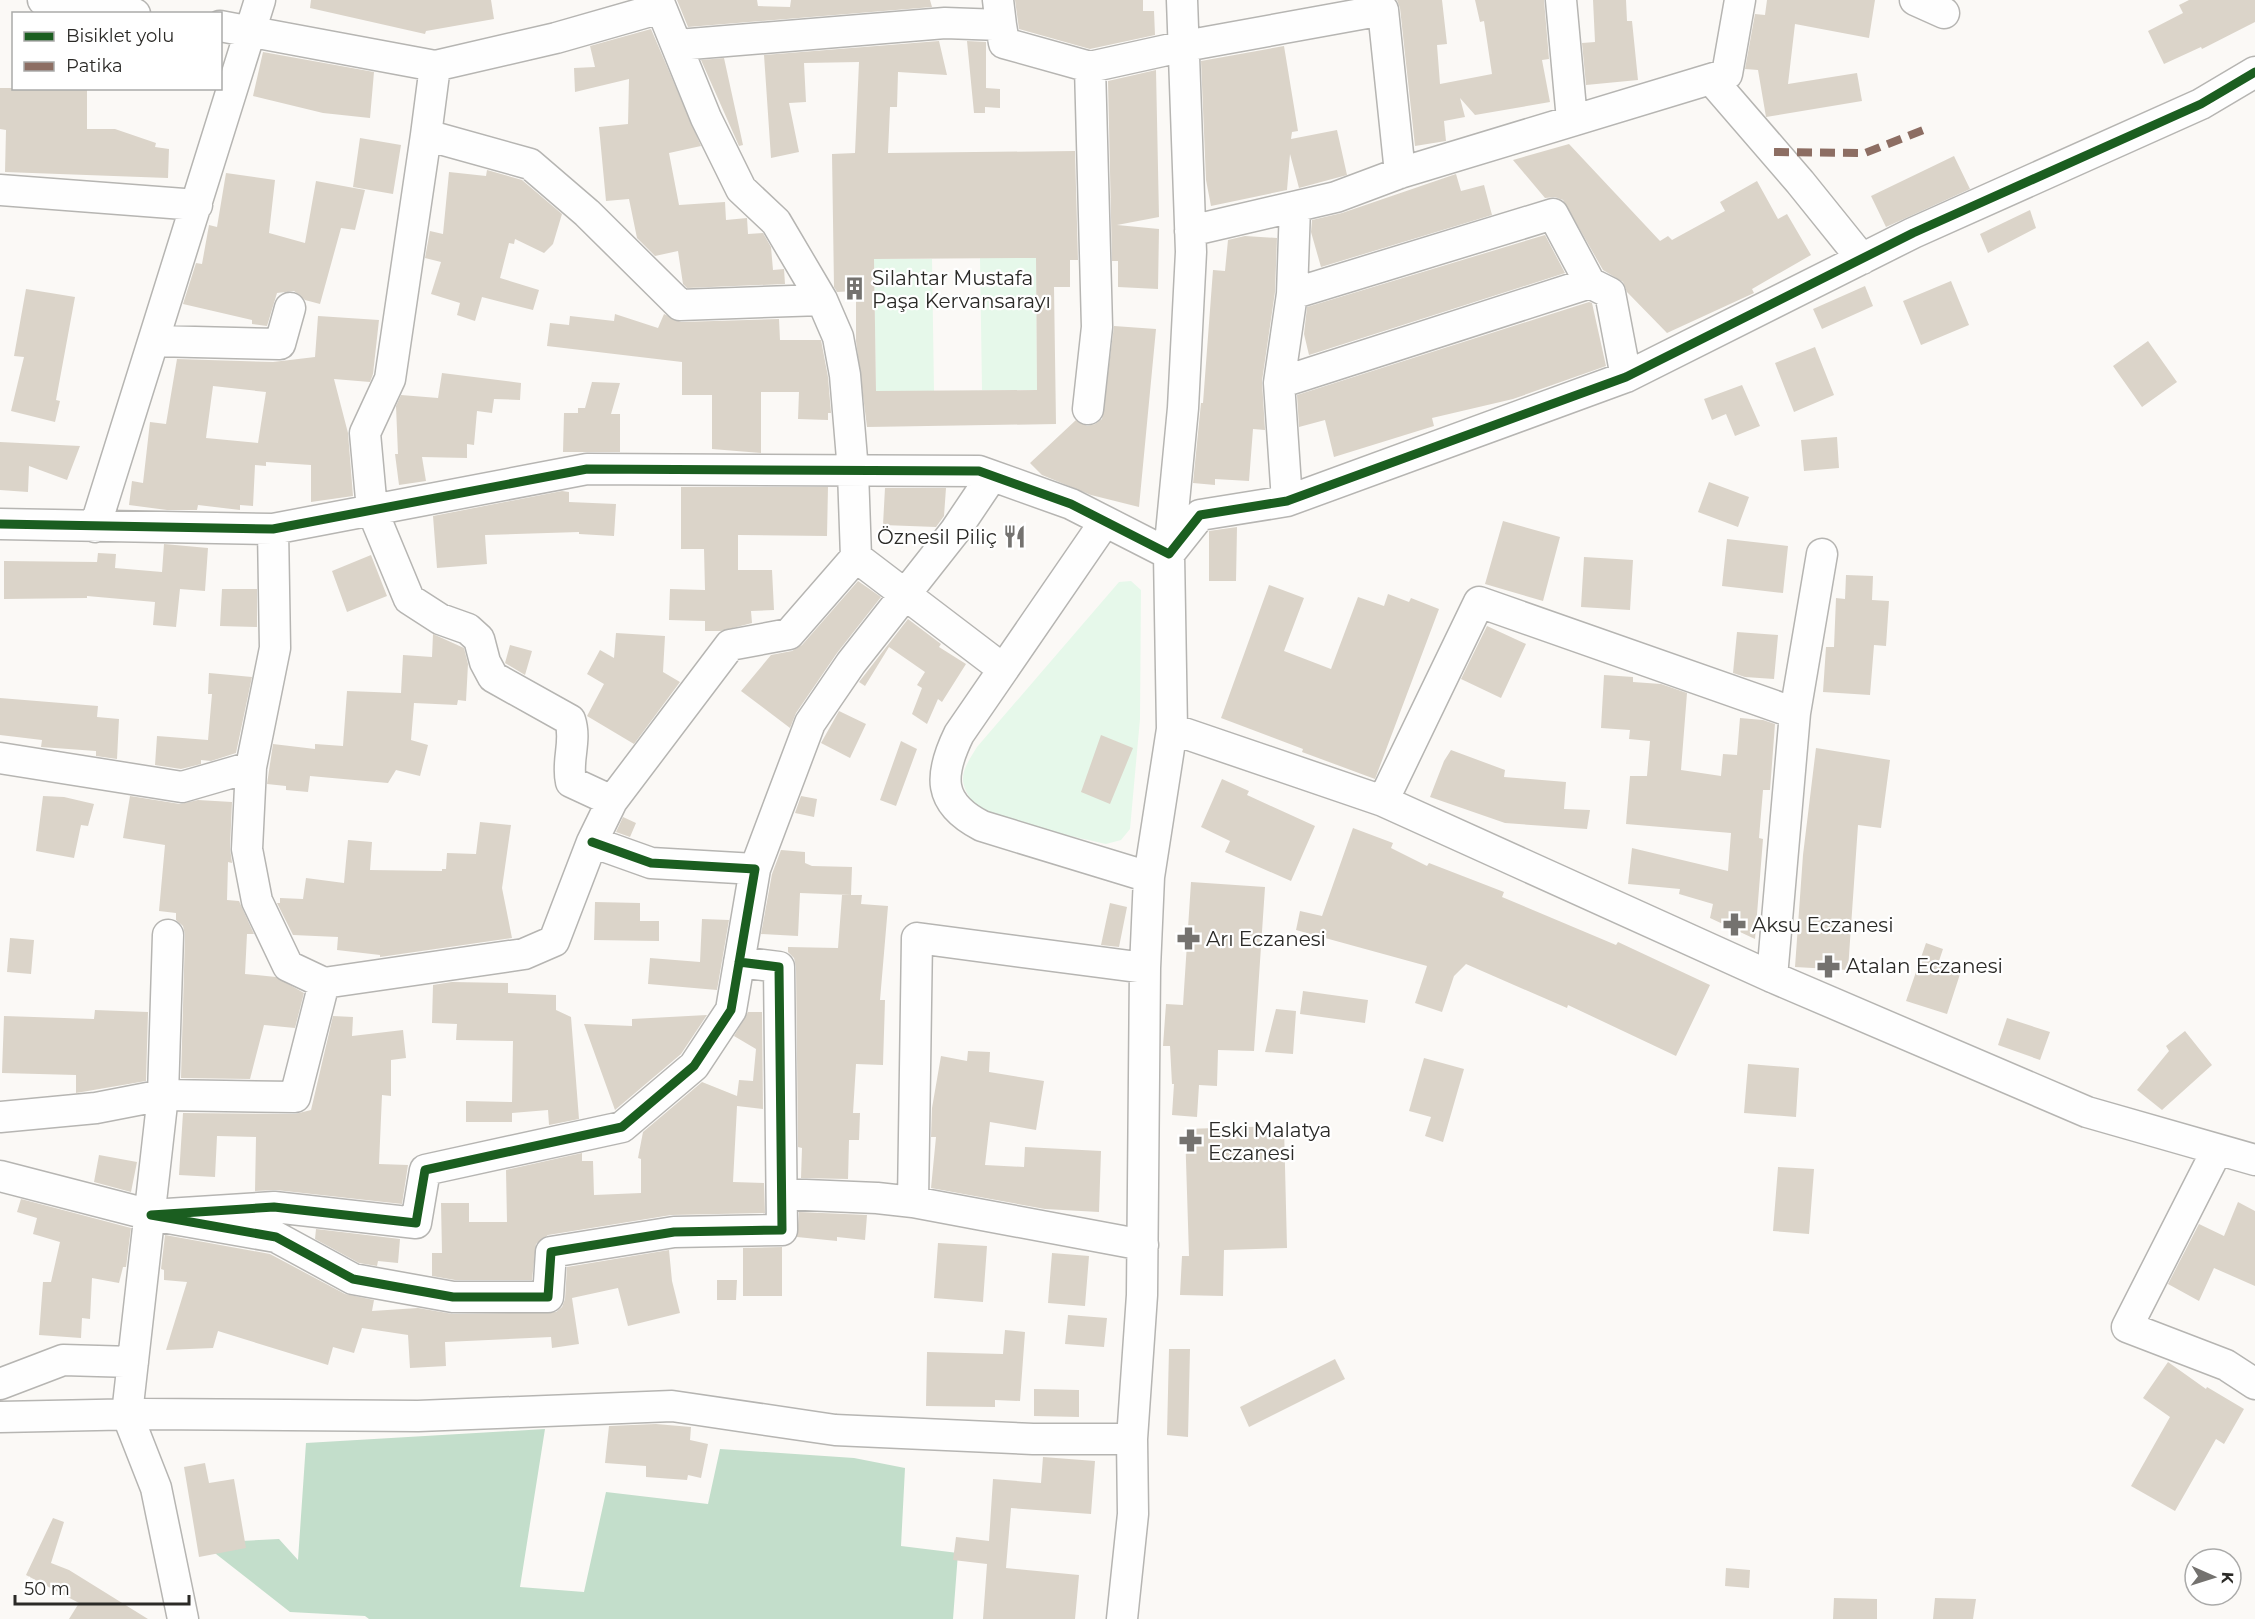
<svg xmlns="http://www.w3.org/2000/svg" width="2255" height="1619" font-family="Montserrat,sans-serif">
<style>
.green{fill:#e6f8ea}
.forest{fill:#c3decb}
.building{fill:#dbd4c9;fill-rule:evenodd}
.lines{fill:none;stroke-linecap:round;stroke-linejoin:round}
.minor-casing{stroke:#b6b5b2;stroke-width:33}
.minor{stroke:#fefefe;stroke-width:30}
.quiet{stroke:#8d6e63;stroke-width:8;stroke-dasharray:15 8;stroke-linecap:butt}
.cycleway-casing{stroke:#fff;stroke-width:13}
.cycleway{stroke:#1b5e20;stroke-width:9}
.labels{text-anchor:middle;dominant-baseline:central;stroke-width:4.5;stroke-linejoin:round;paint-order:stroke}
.poi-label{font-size:20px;fill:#2b2a27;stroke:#fff;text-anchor:start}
</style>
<rect width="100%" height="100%" fill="#fbf9f6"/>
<path class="green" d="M980,258H1036L1037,390H982Z
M874,259H932L934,391H876Z
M1131,581L1141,590L1140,719L1130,829L1121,840L1106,844C1077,837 991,821 973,802C968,796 964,788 963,781C962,769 971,757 977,747L1119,582Z"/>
<path class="forest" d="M545,1429L520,1587L584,1592L606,1492L708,1504L720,1449L854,1458L905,1468L901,1546L958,1553L953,1619H369L365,1616L290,1612L202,1543L279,1539L298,1560L306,1443Z"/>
<path class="building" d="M311,0H491L494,19L426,31L425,34L310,8Z
M677,0H757L758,6L790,7L791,0H930L932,7L688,27Z
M1015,0H1143V11H1154L1155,35L1090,49L1019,29Z
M1397,0H1442L1447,44L1437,45L1440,84L1492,74L1484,21L1480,22L1475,0H1544L1549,59L1542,60L1550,102L1475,115L1460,98L1465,117L1444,121L1446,141L1415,146L1400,8Z
M1593,0H1626L1627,21H1632L1638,80L1586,85L1582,43L1595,42Z
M1767,0H1875L1869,38L1795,24L1788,84L1857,73L1862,101L1766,117L1758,70L1745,69L1755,14L1765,15Z
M2189,0H2255V22L2202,49L2201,47L2164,64L2148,31L2183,13L2179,5Z
M651,29L701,146L669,153L679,205L725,202L726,220L747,218L748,234L763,233L771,247L773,270L784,269L785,284L687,288L683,284L678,251L655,256L637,238L629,199L606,201L599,127L628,124L629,79L575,92L574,68L595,67L590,46Z
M939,41L947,75L898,72L897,107H890L888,153L1075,151L1078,260H1070V287H1054L1056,424L867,427L856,341V291L837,292L834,287L832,154L855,153L859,62L804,63L806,102L789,103L799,152L771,158L764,55ZM1036,258L1037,390L876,391L874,259Z
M967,41L986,42V88L1000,89V108L985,107V113H974Z
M1284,46L1298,131L1292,132L1291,139L1337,130L1347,175L1299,188L1290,154L1287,190L1211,206L1206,180L1201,61Z
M263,52L374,72L370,118L323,113L253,96Z
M724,58L743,145L739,146L701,60Z
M1156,70L1159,217L1117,225L1159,229L1158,289L1118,287V261H1112L1108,81Z
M0,88H87V129H115L156,143L155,147L169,149L168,178L5,172L6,130L0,129Z
M360,138L401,145L393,194L353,187Z
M1569,144L1660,241L1668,236L1672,240L1725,211L1720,202L1757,181L1778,219L1787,214L1811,255L1752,289L1754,293L1667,333L1627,292L1623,282L1603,270L1563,200L1555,197L1545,198L1513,160Z
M1954,156L1970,189L1886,227L1871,196Z
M487,170L522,180L562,214L553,244L544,253L515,239L514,244L509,243L500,278L539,290L533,310L482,297L475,321L457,315L460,303L431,294L441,262L425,258L430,231L443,234L449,172L486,176Z
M226,173L275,180L269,233L305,243L316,181L365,190L355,230L341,228L320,304L305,300L294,291L277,293L267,326L252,324V320L183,304L196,263L202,264L209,225L217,227Z
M1456,174L1461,191L1484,185L1492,215L1321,267L1311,232L1312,220L1342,213Z
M2030,210L2036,228L1988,253L1980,234Z
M1545,235L1565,273L1309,355L1304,334L1307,307Z
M1245,236L1277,238L1275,292L1262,381L1265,430L1253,429L1249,481L1215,479V485L1193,483L1201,403H1203L1213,270L1225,271L1228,240Z
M1951,281L1969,325L1921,345L1903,301Z
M1865,286L1873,306L1822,329L1813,309Z
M26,289L75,297L56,400L60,401L55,422L11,411L24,357L14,356Z
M1589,302L1592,303L1606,366L1513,399L1432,418L1434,426L1334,457L1325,420L1299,427L1297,395Z
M615,314L658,328L664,314L681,322L779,319L780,340H821L828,377L831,413H828V420L798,419L799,392H761V453L712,449V395H682V362L547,346L550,323L569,325L570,316L614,321Z
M318,316L379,320L373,374L370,382L334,379L348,433L353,496L311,502V465L266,462V466L255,465L253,506L240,505V510L198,505L197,510H167L129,505L132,481L143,483L150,422L166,424L177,359L273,362L315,357ZM213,386L266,392L258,443L206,438Z
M1114,326L1156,329L1139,507L1091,495L1042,475L1030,463L1076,420L1087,426L1095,424L1102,419Z
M2148,341L2177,382L2142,407L2113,366Z
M1815,347L1834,395L1794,412L1775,363Z
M442,373L521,383L520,400L494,399L492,413L477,411L474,445L467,444V458L422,457L426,481L399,485L395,454H398L396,406L401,395L438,398Z
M592,382L620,383L611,414H620V452H563L564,413H578V408H585Z
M1742,385L1760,426L1735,436L1726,414L1712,420L1704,399Z
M1837,437L1839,468L1804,471L1801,440Z
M0,442L80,446L67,480L29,466L28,492L0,490Z
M1709,482L1749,497L1738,527L1698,512Z
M681,487H828L827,536L738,535V570H772L774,610L751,611L752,623L721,631H705V621L669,620L670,589L705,590L704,549H681Z
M885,488H946L944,516L936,527L883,525Z
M562,491L569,492V502L616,504L614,536L579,534V532L485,535L487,564L437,568L433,516Z
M1503,521L1560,537L1543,601L1485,584Z
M1237,527L1236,581H1209V531Z
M1727,539L1788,546L1783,593L1722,586Z
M164,544L208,548L205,591L180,589L176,627L153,625L155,602L87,596V598L4,599V561L97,562L98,553L116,554L115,568L162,572Z
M371,555L387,596L347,612L332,571Z
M1584,557L1633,560L1630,610L1581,607Z
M1846,575L1873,576L1872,600L1889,601L1886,646L1874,645L1870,695L1823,692L1826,647H1834L1836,598L1845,599Z
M858,581L881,597L837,653L796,713L790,728L741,691L771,655L792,651L802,645Z
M1269,585L1304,598L1284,651L1331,669L1358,597L1384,606L1388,594L1409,602L1411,598L1439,609L1375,779L1302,752L1303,749L1221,718Z
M222,589H257V627L220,626Z
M908,619L941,644L939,647L966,664L942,702L938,699L927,724L912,714L922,688L917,685L925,672L889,647L865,686L859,682Z
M1487,626L1526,644L1501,698L1461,679Z
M1737,632L1778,635L1774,679L1745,677L1733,673Z
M616,633L665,636L663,672L680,682L634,744L587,716L604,684L587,674L600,650L614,658Z
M433,634L464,648L468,664L466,701L458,700L457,705L414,703L411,740L428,745L420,776L396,770L388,783L310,776L308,792L286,790V786L267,784L273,744L315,749V744L343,746L347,691L401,693L403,655L432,657Z
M510,645L532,651L525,675L505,663Z
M209,673L252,677L236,753L211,761L201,760V764L181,769L155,765L157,736L208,740L212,694H208Z
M1604,675L1633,677V682L1661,684L1687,693L1681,770L1721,776L1723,754L1737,755L1740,718L1763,720L1775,724L1770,790H1763L1759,838L1763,839L1755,939L1710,918L1713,904L1679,894L1680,889L1628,884L1632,848L1728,871L1731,833L1626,824L1630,776H1647L1650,741L1629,739L1630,730L1601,728Z
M0,698L98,706L97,717L119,719L117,759L96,756V751L41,747L42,740L0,735Z
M839,711L866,724L850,758L821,743Z
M1101,735L1133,748L1110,804L1081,792Z
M901,741L917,749L896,806L880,800Z
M1816,748L1890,760L1881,828L1858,825L1848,970L1795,967L1803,855Z
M1451,750L1505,770L1504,777L1566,782L1564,809L1590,810L1587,829L1505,823L1430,797L1444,761Z
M1222,779L1249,791L1247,795L1315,826L1291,881L1225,852L1230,841L1201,827Z
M43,796L64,797L94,804L88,826L81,825L74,858L36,851Z
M130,796L180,804L198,800L232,802L230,848L232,863L228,862L227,900L239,901L254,934H247L245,974L276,977L304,993L295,1028L264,1025L250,1079L181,1078L185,935L183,926L176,920V913L159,911L165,845L123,838Z
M801,796L817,799L814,817L795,813Z
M623,817L636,823L630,837L616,832Z
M480,822L511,825L502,888L512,938L380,957V955L337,950L338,937L293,935L277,903H280V898L303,899L306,878L344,883L348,840L372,842L370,870L442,871V869H446L447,853L476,854Z
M1353,828L1393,843L1391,848L1427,866L1429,863L1504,892L1502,897L1616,945L1618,942L1710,985L1676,1056L1568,1005L1567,1008L1466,964L1454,976L1442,1012L1415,1003L1427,966L1296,930L1300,911L1322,916Z
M781,850L805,852V863L812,866L852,867L851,895L800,893L798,936L761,934L772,874Z
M1191,882L1265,887L1254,1051L1218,1050L1217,1086L1199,1085L1197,1117L1172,1115L1174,1084H1172L1170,1046H1163L1166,1004L1183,1005Z
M842,895H862L861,904L888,906L880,1000H885L883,1065L856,1064L853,1113H860L859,1140H849L848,1179L801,1178L802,1148L798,1147L796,967L794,958L788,952V947L838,948Z
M595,902L640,903V921H659V941L594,940Z
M1110,903L1127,907L1119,947L1101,945Z
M702,919L729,920L717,990L648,984L650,958L700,962Z
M10,938L34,940L31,974L7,972Z
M1926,943L1943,949L1939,961L1962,968L1947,1014L1906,1001Z
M452,982L508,983V993L556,995V1010L571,1017L579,1119L549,1125L548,1110L512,1113V1122H466V1101L512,1102L513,1041L456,1040L457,1024L432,1023L433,985Z
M1303,991L1368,1000L1365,1023L1300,1014Z
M1276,1009L1296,1011L1293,1054L1265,1052Z
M95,1010L148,1012L146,1081L76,1093V1075L2,1073L4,1016L94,1019Z
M748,1012H762L763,1109L737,1106L733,1182L764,1183L765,1213L671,1215L548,1235L536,1244L532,1280H455L432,1276V1253H442L441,1203H469V1222H507L506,1170L582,1153V1161H593L594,1195L641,1193V1159L638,1158L643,1132L702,1082L737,1096L739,1080L753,1081L756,1049L734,1036Z
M707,1015L681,1054L615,1110L584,1024L632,1026V1019Z
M333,1016L353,1017L352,1036L403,1030L406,1058L391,1060V1096L382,1095L379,1164L408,1165L402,1204L276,1190L255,1191L256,1137L217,1136L215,1177L179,1175L183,1113L295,1114L311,1110Z
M2007,1018L2050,1032L2040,1060L1998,1045Z
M2185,1031L2212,1065L2162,1110L2137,1090L2169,1051L2166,1046Z
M968,1051L990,1052L989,1072L1044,1081L1036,1130L990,1122L985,1165L1024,1167L1025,1147L1101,1151L1099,1212L1045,1209L931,1188L936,1137H931L932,1108L941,1056L967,1061Z
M1424,1058L1464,1069L1443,1142L1425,1136L1431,1117L1409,1111Z
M1748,1064L1799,1068L1796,1117L1744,1113Z
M1284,1126L1287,1248L1224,1250L1223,1296L1180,1295L1182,1256H1189L1185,1129Z
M99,1155L137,1162L131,1192L94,1182Z
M1778,1167L1814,1169L1809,1234L1773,1231Z
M21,1199L131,1228L126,1267H123L119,1283L92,1278L90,1319L82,1318L81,1338L39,1335L43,1282H51L60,1242L33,1234L37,1218L17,1212Z
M2238,1202L2255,1211V1286L2214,1268L2199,1301L2168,1284L2199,1224L2224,1236Z
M799,1212L867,1215L865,1240L837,1237V1241L797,1237Z
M316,1229L400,1239L398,1263L378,1261L377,1266L359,1263L315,1239Z
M165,1235L270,1254L345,1294L374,1300L372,1311L418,1308L453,1314L556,1312L562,1307L565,1299L567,1267L669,1250L672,1281L680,1313L628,1326L618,1288L572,1298L579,1344L552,1348L551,1337L445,1342L446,1366L410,1368L408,1335L362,1328L354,1353L333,1347L328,1365L218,1331L213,1348L166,1350L187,1282L164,1280V1270L161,1269Z
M938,1243L987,1246L983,1302L934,1298Z
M782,1247V1296H743V1248Z
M1052,1253L1089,1256L1085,1306L1048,1303Z
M717,1280H737L736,1300H717Z
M1068,1315L1107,1318L1104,1347L1065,1344Z
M1005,1330L1025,1332L1020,1401L995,1400V1407L926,1406L927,1352L1003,1354Z
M1169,1349H1190L1188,1437L1167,1435Z
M1335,1359L1345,1379L1249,1427L1240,1407Z
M2168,1362L2206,1389L2207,1387L2244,1409L2224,1444L2216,1439L2175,1511L2131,1486L2170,1417L2143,1398Z
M1034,1389L1079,1390V1417L1034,1416Z
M656,1424L691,1427L690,1440L708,1444L701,1478L688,1475L687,1480L646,1477V1466L605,1463L609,1426Z
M1043,1457L1095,1461L1091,1514L1011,1508L1006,1568L1079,1575L1075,1619H983L987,1564L953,1560L956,1537L989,1541L993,1479L1041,1483Z
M205,1463L209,1483L234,1479L246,1548L199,1557L184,1467Z
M53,1518L64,1522L51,1563L69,1570L148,1619H69L79,1603L26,1575Z
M1726,1568L1750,1570L1749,1588L1725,1586Z
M1834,1598L1877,1599V1619H1833Z
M1935,1598L1976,1599L1973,1619H1933Z"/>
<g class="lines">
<defs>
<path id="minor" d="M43,0L135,14
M658,0L706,118L741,189L776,222L822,300L838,337L845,375L853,471L856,557L1003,669
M1561,0L1572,120
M1915,0L1944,13
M1001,25L1004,43L1090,67L1185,46L1383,10L1400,173
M220,26L435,66L426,135
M678,45L945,23L1001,25L998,0
M435,66L556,38L661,8
M1711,79L1800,182L1862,259
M0,190L197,205
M1190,231L1336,197L1400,173L1727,74L1740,0
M1590,283L1610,293L1626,377
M154,341L280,344L290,308
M1279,383L1292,294
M1088,409L1097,327L1090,67
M1287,501L1279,383L1590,283L1553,214L1292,294L1295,207
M1104,523L959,734C939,775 937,803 982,826L1149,877
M0,524L273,529L587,469L979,471L1071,504L1169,554L1200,515L1287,501L1626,377L1913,233L2201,104L2255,72
M95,527L260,0
M1795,713L1822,554
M1172,729L1383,801L1772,977L2087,1112L2255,1160
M0,758L182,787L251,767L275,648L273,529
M251,767L247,849L257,901L288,966L324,983L524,954L554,941L592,842L612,801L730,645L789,634L856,557
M612,801L571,782C566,761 577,741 570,720L493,677L485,662L479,639L468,629L440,619L409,599L372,510L365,433L390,379L426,135L530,164L587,213L680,305L822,300
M1383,801L1479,602L1795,713L1772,977
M592,842L651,863L755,869L731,1010L694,1066L622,1127L425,1170L416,1223L274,1207L151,1215L276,1237L353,1279L453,1297H548L551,1252L674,1232L782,1230L779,967L739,962
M755,869L810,723L851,663L955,531L992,476
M168,935L163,1095L295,1097L324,983
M0,1117L96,1108L163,1095L127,1414L156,1488L183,1619
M2217,1150L2127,1327L2226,1365L2255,1384
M0,1176L151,1215
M782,1194L877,1198L913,1202
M1143,1245L913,1202L917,938L1145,968
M0,1384L63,1360L133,1362
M0,1417L144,1414L418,1416L672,1406L835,1430L1033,1439H1132
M1122,1619L1133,1514L1132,1439L1142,1295L1145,968L1149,877L1172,729L1169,554L1183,408L1191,252L1182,0"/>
</defs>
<use href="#minor" class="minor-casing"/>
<use href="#minor" class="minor"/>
<path class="quiet" d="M1774,152L1865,153L1926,129"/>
<defs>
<path id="cycleway" d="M0,524L273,529L587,469L979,471L1071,504L1169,554L1200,515L1287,501L1626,377L1913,233L2201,104L2255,72
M592,842L651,863L755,869L731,1010L694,1066L622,1127L425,1170L416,1223L274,1207L151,1215L276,1237L353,1279L453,1297H548L551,1252L674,1232L782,1230L779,967L739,962"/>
</defs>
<use href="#cycleway" class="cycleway-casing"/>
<use href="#cycleway" class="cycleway"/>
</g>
<defs>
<symbol id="building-bare" viewBox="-9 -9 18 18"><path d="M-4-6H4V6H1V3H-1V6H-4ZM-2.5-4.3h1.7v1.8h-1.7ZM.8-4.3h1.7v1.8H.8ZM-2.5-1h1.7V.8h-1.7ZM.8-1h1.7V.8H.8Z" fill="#74726f" stroke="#fff" stroke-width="2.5" paint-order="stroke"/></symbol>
<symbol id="restaurant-bare" viewBox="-9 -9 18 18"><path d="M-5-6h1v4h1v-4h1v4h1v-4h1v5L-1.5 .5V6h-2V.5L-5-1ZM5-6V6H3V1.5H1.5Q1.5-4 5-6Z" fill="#74726f" stroke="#fff" stroke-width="2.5" paint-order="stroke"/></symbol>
<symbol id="pharmacy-bare" viewBox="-9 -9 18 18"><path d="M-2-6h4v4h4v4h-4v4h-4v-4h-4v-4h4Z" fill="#74726f" stroke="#fff" stroke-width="2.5" paint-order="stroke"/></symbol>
</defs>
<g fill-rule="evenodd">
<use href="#building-bare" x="838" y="272" width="33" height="33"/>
<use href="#restaurant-bare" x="998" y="520" width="33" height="33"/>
<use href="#pharmacy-bare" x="1718" y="908" width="33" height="33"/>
<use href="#pharmacy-bare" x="1172" y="922" width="33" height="33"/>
<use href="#pharmacy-bare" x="1812" y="950" width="33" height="33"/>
<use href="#pharmacy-bare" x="1174" y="1124" width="33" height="33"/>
</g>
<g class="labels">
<g class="poi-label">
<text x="872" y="278">Silahtar Mustafa<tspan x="872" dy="23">Paşa Kervansarayı</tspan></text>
<text x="997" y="537" text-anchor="end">Öznesil Piliç</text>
<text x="1752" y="925">Aksu Eczanesi</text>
<text x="1206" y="939">Arı Eczanesi</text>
<text x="1846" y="966">Atalan Eczanesi</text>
<text x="1208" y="1130">Eski Malatya<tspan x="1208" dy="23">Eczanesi</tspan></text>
</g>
</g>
<rect x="12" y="12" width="210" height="78" fill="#ffffff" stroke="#aaaaa9" stroke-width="1.5"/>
<rect x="24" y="32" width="30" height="9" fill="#1b5e20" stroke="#aaaaa9" stroke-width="1.5"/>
<text x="66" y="42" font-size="18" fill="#2b2a27">Bisiklet yolu</text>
<rect x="24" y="62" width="30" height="9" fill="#8d6e63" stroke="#aaaaa9" stroke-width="1.5"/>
<text x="66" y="72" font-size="18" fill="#2b2a27">Patika</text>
<g transform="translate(2213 1577) rotate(93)"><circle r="28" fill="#ffffff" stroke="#aaaaa9" stroke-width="1.5"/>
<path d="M0-4.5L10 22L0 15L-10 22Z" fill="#74726f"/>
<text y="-9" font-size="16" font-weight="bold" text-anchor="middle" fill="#2b2a27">K</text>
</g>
<path d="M15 1595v9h174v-9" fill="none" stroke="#2b2a27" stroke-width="3"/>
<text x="24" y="1595" font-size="18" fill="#2b2a27" stroke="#ffffff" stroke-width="4.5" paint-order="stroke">50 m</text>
</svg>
